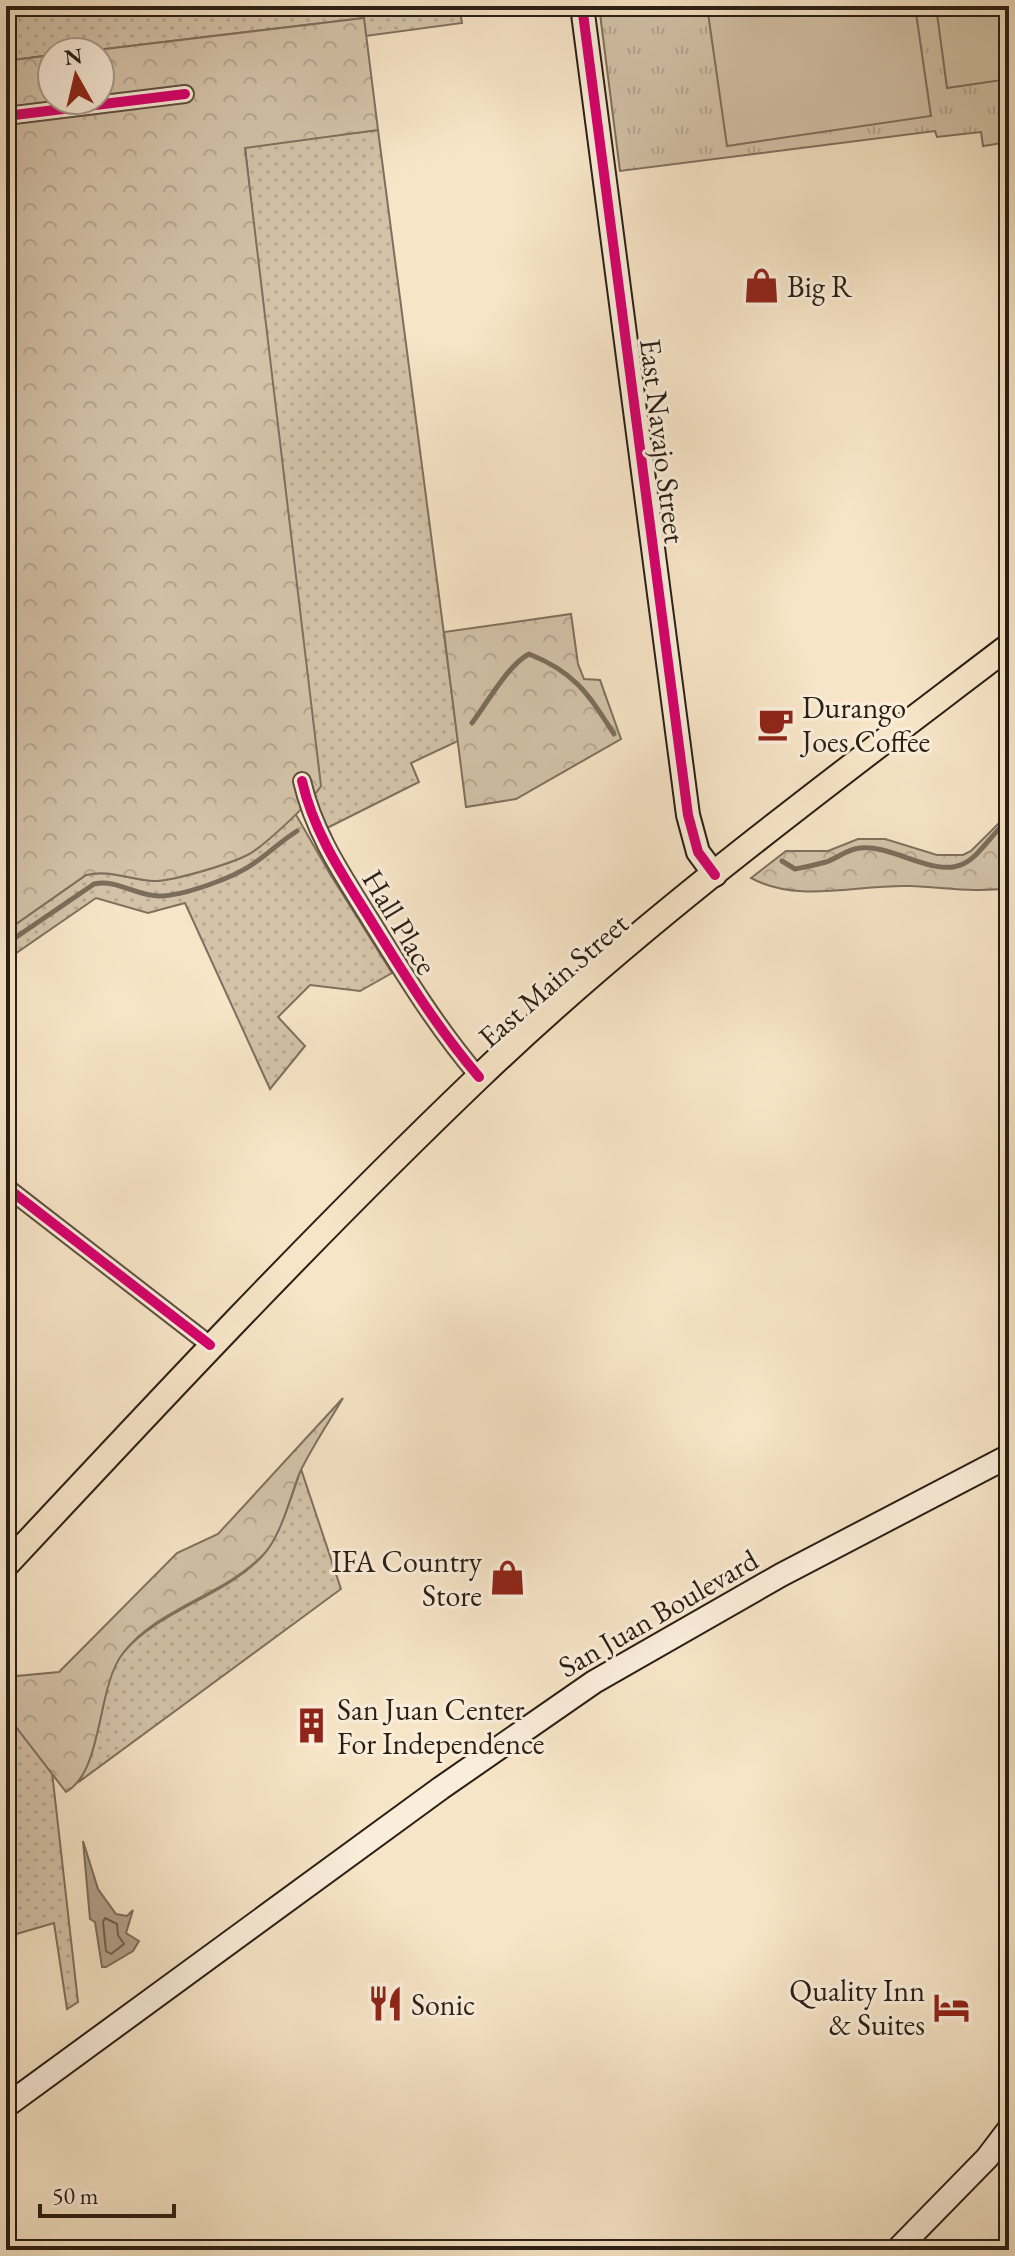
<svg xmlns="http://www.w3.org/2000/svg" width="1015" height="2256" font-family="'EB Garamond',serif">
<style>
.grass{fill:url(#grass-dots);stroke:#7f705e;stroke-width:2}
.forest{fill:url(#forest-crowns);stroke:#7f705e;stroke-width:2}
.park{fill:url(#park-tufts);stroke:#7f705e;stroke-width:2}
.garden{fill:#d4c3a9;stroke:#7f705e;stroke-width:2}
.water{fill:#b1a18a;stroke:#7b6d5b;stroke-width:2}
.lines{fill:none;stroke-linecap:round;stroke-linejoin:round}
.shore{stroke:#6e604f;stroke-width:2}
.stream{stroke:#7b6d5b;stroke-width:5}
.street-casing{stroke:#5d5041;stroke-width:20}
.secondary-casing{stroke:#2a1e14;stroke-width:26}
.primary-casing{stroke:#2a1e14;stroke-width:28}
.street{stroke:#faeedb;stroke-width:16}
.secondary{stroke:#faeedb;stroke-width:22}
.primary{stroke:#f7e5c7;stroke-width:24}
.cycleway-casing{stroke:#faeedb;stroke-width:15}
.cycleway{stroke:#d6006c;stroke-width:10}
.labels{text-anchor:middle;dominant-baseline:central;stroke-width:6;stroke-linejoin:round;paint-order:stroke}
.poi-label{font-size:30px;fill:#2a1e14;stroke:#faeedb;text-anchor:start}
.street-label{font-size:30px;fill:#2a1e14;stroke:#faeedb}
</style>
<defs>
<pattern id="grass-dots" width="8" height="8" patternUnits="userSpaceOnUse" patternTransform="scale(2)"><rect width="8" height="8" fill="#d4c3a9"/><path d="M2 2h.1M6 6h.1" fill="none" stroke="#b6a791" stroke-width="1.8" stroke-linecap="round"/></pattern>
<pattern id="forest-crowns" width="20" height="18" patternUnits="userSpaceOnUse" patternTransform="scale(2)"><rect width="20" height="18" fill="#d4c3a9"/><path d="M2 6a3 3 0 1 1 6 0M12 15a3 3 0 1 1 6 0" fill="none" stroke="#b6a791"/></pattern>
<pattern id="park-tufts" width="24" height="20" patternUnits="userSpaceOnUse" patternTransform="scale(2)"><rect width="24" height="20" fill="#d4c3a9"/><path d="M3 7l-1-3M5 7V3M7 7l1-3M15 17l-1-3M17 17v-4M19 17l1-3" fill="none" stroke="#b6a791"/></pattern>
</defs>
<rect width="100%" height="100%" fill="#f7e5c7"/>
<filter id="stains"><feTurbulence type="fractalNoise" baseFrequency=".0025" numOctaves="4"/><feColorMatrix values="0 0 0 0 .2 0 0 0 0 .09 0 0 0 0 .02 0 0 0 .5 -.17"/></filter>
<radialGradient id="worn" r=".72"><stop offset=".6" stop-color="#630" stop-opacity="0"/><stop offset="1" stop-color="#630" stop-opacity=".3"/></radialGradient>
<path class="grass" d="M6,6H459L462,23L366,36L363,18L80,52H52V55L6,61Z
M378,130L458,741L411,763L419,782L325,829L313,799L245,147Z
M295,813L330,874L392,973L360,991L310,985L278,1017L305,1046L270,1089L185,903L148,913L96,898L6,960V931L86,875C109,869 130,880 153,881C173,881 238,863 254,851C269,841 282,825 295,813Z
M301,1469L341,1589L80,1781C85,1767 91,1754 95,1740C104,1713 104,1676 123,1653C160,1609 229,1595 264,1554C281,1534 292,1494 301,1469Z
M6,1714L52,1772L78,2002L67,2009L54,1923L13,1935L6,1941Z"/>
<path class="forest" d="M364,18L378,130L245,148L321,786C310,803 271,839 254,851C238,862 173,881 153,881C130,880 109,869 86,875L6,931V61L52,55V100H100V52H80Z
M571,614L578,664L584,679L600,680L621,739L516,799L466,807L444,632Z
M1009,818V888C975,893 943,887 910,886C857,884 799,904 751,878L786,851H828L858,839H885L937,855H963L971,851L1000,822Z
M343,1398C329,1422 312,1447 300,1472C290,1496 281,1538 262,1556C222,1596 158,1608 123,1653C96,1688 104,1770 66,1792L6,1714V1677L59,1672L177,1553L218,1534Z"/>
<path class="park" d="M599,6H1009V142L983,146L981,132L937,137L935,131L620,171Z"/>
<path class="garden" d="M707,6H915L931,116L727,146Z
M936,6H1009V79L947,88Z"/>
<path class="water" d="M83,1841L98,1889L116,1914L127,1916L133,1910L126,1933L139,1941L133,1951L106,1967H102L95,1922L90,1919Z"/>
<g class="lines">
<path class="shore" d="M105,1918L117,1924L118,1935L124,1944L111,1954L106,1951L103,1922Z"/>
<path class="stream" d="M472,723C488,702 507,666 529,654C575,672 589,695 614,734
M782,861L795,869C805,867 816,865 826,862C838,858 847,849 860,848C892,844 934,878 963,864C978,857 990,837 1003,825
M6,944L94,884C117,879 136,896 159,896C183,896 233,878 253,864C268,854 281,841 297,831"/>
<defs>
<path id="street" d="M6,116L185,94
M302,781C314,833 342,874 370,919C404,974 437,1028 479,1077
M6,1187L210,1345"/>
<path id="secondary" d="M582,6L688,815L698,852L715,875
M6,2106L441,1788L594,1682L781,1575L1009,1456
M897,2250L987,2158L1009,2129"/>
<path id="primary" d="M6,1565C160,1400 314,1235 478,1078C642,921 828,784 1009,646"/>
</defs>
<use href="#street" class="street-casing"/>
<use href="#secondary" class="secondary-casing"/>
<use href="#primary" class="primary-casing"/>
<use href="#street" class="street"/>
<use href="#secondary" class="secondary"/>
<use href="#primary" class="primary"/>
<defs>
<path id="cycleway" d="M582,6L688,815L698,852L715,875
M6,116L185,94
M302,781C314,833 342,874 370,919C404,974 437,1028 479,1077
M6,1187L210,1345"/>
</defs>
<use href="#cycleway" class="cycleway-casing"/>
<use href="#cycleway" class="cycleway"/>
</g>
<defs>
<symbol id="shop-bare" viewBox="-9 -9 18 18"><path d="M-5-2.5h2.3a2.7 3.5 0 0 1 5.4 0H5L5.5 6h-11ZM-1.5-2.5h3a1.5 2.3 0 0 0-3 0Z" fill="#8f2418" stroke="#faeedb" stroke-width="2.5" paint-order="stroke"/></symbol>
<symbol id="cafe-bare" viewBox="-9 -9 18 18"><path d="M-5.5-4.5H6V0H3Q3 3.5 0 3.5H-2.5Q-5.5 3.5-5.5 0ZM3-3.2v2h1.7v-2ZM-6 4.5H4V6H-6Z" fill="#8f2418" stroke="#faeedb" stroke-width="2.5" paint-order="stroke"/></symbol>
<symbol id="building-bare" viewBox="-9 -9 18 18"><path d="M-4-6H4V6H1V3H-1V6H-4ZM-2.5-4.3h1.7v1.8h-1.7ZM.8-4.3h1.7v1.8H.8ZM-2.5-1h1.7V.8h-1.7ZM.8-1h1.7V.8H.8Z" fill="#8f2418" stroke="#faeedb" stroke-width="2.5" paint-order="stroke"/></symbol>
<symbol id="restaurant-bare" viewBox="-9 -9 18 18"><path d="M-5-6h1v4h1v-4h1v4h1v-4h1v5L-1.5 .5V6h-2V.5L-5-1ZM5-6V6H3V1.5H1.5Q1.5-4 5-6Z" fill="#8f2418" stroke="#faeedb" stroke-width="2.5" paint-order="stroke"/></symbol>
<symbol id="hotel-bare" viewBox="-9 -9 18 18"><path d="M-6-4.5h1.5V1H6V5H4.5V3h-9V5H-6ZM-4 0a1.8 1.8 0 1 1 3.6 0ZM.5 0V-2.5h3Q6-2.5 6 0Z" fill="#8f2418" stroke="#faeedb" stroke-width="2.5" paint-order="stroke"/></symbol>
</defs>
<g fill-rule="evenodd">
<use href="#shop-bare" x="736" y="260" width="51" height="51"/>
<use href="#cafe-bare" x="750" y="698" width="51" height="51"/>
<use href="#shop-bare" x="482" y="1552" width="51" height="51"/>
<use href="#building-bare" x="286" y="1700" width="51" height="51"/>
<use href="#restaurant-bare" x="360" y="1978" width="51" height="51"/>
<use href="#hotel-bare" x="926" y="1982" width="51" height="51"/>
</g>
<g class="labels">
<g class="poi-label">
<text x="787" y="286">Big R</text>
<text x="802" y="707">Durango<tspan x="802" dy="34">Joes Coffee</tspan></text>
<text x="482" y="1561" text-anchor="end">IFA Country<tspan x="482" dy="34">Store</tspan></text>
<text x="337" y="1709">San Juan Center<tspan x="337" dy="34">For Independence</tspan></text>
<text x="925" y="1990" text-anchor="end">Quality Inn<tspan x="925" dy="34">&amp; Suites</tspan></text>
<text x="411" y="2004">Sonic</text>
</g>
<g class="street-label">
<text transform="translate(663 441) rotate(83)">East Navajo Street</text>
<text transform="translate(400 922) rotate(59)">Hall Place</text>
<text transform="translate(553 980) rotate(-41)">East Main Street</text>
<text transform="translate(658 1613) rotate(-30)">San Juan Boulevard</text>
</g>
</g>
<rect width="1015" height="2256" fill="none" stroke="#f7e5c7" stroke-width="32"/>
<rect x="8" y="8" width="999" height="2240" fill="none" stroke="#2a1e14" stroke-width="4"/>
<rect x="16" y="16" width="983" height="2224" fill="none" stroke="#2a1e14" stroke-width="2"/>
<g transform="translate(76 76) rotate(352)"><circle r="38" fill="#faeedb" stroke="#a79b8b" stroke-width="2"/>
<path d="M0-6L14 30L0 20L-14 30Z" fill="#8f2418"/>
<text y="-12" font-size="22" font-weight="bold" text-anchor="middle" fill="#2a1e14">N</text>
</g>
<path d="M40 2204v12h134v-12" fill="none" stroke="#2a1e14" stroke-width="4"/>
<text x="52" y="2204" font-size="24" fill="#2a1e14" stroke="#faeedb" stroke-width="6" paint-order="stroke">50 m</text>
<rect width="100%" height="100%" filter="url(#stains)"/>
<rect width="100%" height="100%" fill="url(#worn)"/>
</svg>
